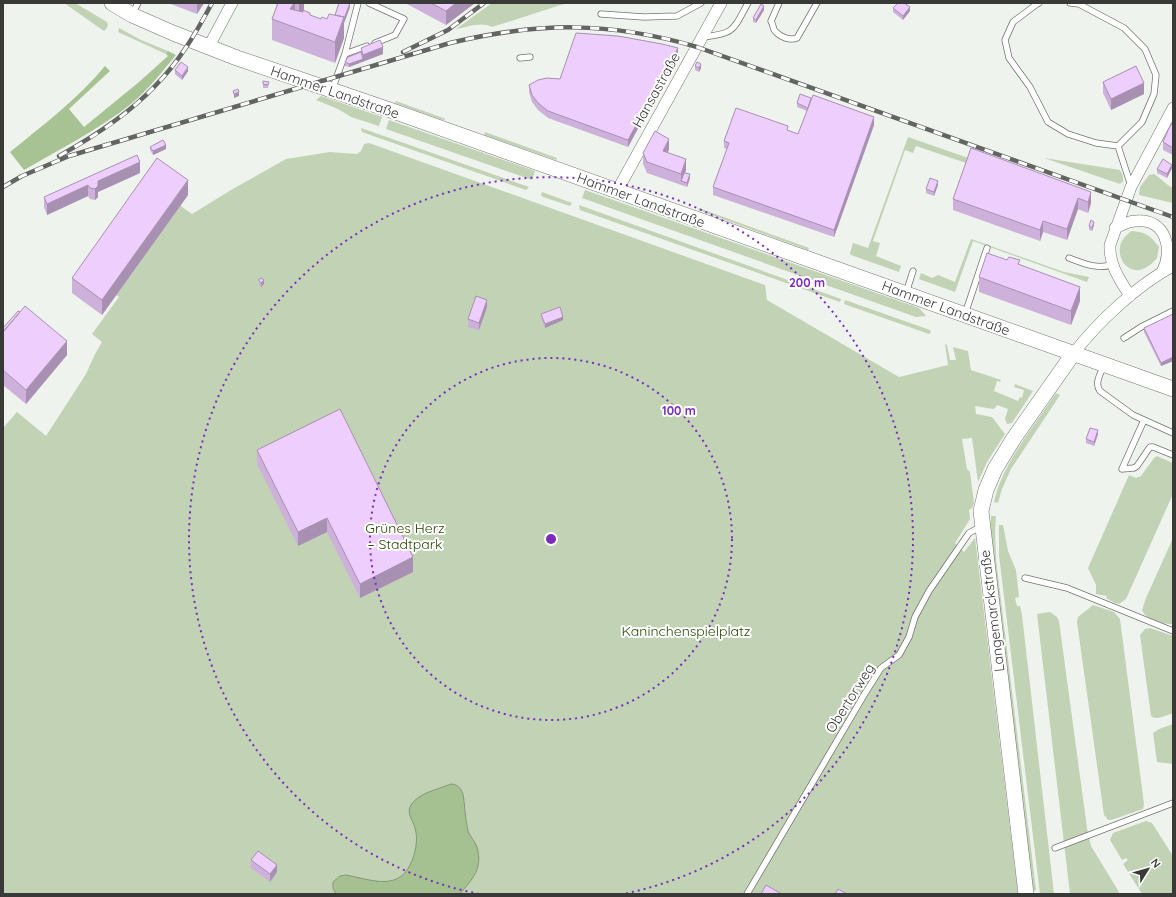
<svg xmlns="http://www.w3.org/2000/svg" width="1176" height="897" font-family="Quicksand,sans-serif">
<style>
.green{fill:#c1d2b5}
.forest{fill:#a8c393}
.water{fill:#a6c191;stroke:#859876}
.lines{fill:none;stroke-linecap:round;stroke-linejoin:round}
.lane-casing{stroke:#727570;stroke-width:7}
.street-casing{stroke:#727570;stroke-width:12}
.secondary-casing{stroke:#727570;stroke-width:16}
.lane{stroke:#fff;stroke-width:5.5}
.street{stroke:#fff;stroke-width:11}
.secondary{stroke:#fff;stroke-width:15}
.rail-casing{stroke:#636562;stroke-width:4.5}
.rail{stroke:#fefffe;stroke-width:3;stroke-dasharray:9;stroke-linecap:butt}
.wall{fill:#cdb1da}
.shaded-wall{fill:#a790b1}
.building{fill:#eecefd;stroke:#a790b1}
.ring{fill:none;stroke:#7b2cbf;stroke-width:2;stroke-dasharray:2 4}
.labels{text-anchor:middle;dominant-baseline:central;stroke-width:4;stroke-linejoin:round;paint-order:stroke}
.street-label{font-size:14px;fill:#393a38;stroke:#fefffe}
.park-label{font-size:14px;fill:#274700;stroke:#fefffe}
.centre{fill:#7b2cbf;stroke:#fefffe;stroke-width:2}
.ring-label{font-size:12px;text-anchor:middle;font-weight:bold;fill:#7b2cbf;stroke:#fefffe;stroke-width:4;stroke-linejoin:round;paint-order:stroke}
</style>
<rect width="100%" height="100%" fill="#eff3ed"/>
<path class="green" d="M64,3H75L107,22C109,25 107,29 104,31Z
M492,3H567L492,27C482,21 467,27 456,29Z
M119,28L141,40L168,51L166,54L118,32Z
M321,96L382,117L379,126L351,117L338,109L316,100Z
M396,101L446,119L443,120L395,103Z
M389,120L535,171L532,180L386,129Z
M361,128L529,187L526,190L362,132Z
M485,132L557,158L556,160L484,135Z
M908,137L971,159L969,164L916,146L913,153L905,150L873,241L880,243L876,256L901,266L899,272L851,255L850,253L853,243L868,248Z
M369,143L765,285L767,300L899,377L948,365L945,344L947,345L950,360H956L953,347L968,351L971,370L1001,380L1000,382L997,381L994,391L1018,401L1020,397L1022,398L1024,390L1014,387L1015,384L1033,391L1012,423L1007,424L1005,419L1008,409L997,405L995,408L993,409L975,406L976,414L992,417L1005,434L987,462L978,482L972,438L962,439L967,469L970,472L974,503L972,508L969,510L970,519L955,543L964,552L975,538L1018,894H3V428L17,412L46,436L86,374L95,354L102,342L92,334L119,297L112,292L178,204L192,214L231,190L286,159L330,152L357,154L361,151L364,144Z
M1044,158L1120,170L1123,176V181L1120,184Z
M1154,174C1161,178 1166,185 1173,188V203L1139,195L1140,187L1149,175Z
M585,190L919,308L926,316L916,317L582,198Z
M542,192L572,203L570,206L543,197L541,195Z
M579,205L841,299L840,302L580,210Z
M699,208L809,248L808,250L698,210Z
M1131,231C1146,232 1150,235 1159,247L1157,258C1154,261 1150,266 1145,268C1128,277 1114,256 1122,241C1124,237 1128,234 1131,231Z
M971,239L1064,272L1089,277L1087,282L973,241L955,292L919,279L921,273L932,278L938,275L955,282Z
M845,300L930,330L931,332L929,334L844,304Z
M1056,393L1060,395L1011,469L1002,489L998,503L994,502C1002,464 1035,425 1056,393Z
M1157,456L1173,463V494L1126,599L1119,604L1115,603L1106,598L1107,596L1096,594V585L1088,568L1129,475L1136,478L1141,476L1154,458Z
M991,516H996L995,531L996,559L1036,890L1032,891L990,538Z
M999,525H1003L1008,551L1016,570L1019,597L1015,598L1017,606H1020L1022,615L1054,894H1040L999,555Z
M1173,538V624C1164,625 1145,619 1142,610L1146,598Z
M1093,605L1114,612L1120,619L1144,804L1143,809L1111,820H1108L1104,815L1077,622L1078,617Z
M1050,612L1057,617L1059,621L1087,828L1091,846L1119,892L1118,894H1070L1037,614Z
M1150,628L1173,636V713C1166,715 1157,721 1151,716L1140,635L1145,629Z
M1173,724V764L1157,762L1153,733L1159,729Z
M1146,821L1152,823L1173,856V894H1142L1123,864L1128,860L1126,858L1122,860L1110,840L1113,833Z"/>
<path class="forest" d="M168,51L176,55C162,72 148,90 131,104C98,130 60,149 24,170L10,152C43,125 78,99 105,66L110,71L69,109L84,127L139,82L168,56L166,54Z"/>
<path class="water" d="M451,784C458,785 460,787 463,794C465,805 465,819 468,831C470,837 475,841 477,847C483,869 473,878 460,894H336L333,888V882L340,876L346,875C373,880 401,893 413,858C416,849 418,838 415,828C413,820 406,814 411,805C418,793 439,789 451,784Z"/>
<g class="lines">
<defs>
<path id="lane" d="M369,3L404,19L395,35L375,43
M779,3L771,21C773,24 773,29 775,31C780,37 790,41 797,38L817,3
M1039,3L1037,4L1013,22L1005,40L1009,58L1030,87L1048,122L1068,134L1096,143L1118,146
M1070,3L1079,4L1124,28L1145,49L1156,75L1154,94L1142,122L1118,146
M132,14L138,3
M601,14L644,17L677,16L701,3
M702,37C735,34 733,30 748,3
M345,54L367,46
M520,58L530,57
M332,90L345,54L358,3
M1118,146L1131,186
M1069,258C1085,264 1095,269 1112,265
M906,293L913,271
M965,314L987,248
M1124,338L1141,327L1173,311
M1104,365C1101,373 1094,383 1100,391L1133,415L1173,433
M1122,469L1134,468L1137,466L1150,447H1153L1173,455
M1122,469L1144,420
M1025,578L1067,588L1173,631
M1055,848L1173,803
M747,894L864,695L881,668L899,655L909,637L915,617L929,591L969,533L982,526"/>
<path id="street" d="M208,48L232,3
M617,191L721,3
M1115,228C1122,225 1128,221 1136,221C1166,218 1174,250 1162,272
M1130,296C1120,280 1109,265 1110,245L1131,187L1173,108
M1073,354C1099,321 1136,286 1173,266"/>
<path id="secondary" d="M112,3L132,15L173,33L237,58L390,110L1173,389
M1026,894L981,511L986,490L995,469L1014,438L1073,354"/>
</defs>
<use href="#lane" class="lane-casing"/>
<use href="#street" class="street-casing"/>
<use href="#secondary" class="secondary-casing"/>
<use href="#lane" class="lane"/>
<use href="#street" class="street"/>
<use href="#secondary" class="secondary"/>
<defs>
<path id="rail" d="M403,52L448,30L484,3
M59,156C93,137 128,115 155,86C179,62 196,33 212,3
M3,187L22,176L69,156L450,43C538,22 609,21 697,47L1173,217"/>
</defs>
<use href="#rail" class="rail-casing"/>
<use href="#rail" class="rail"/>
</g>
<path class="wall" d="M168,3H204L197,14Z
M274,3H304L303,10L310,15L321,19H327L350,7L344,23V38L335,63L272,40V19L277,5Z
M405,3H475L446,25Z
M893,8L910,11L903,20L893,12Z
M764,10L756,23L753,22V18Z
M361,48L383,54L349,67L345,66V62L361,52Z
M678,55L628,147L548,118L538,110L532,102L529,92V85Z
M695,66L701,68L699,72L695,70Z
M175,70L188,71L182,80L175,74Z
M263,81L269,82L268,88H263Z
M1103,82L1144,94L1111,110L1103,93Z
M797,103L874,125L834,237L713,195V187L727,149L724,148V141L788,131L798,134L807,111L797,107Z
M1173,122V155L1163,150V142Z
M150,147L166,149L153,155L150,150Z
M971,148L1091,203L1088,213L1078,209L1067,240L1043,232L1040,241L953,210V199Z
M669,149L668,153L686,170L685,173L690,178L687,187L647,173L643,164V153Z
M1172,168L1167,178L1157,173V169Z
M140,173L98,192V197L95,200L90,199L88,196L47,215L44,207V197Z
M938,185L934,196L926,193V189Z
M188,195L102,315L72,293V278Z
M1094,225L1092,231L1089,230V226Z
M1020,265L1080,301L1071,325L979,292V277Z
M259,281L264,284L261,287L259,285Z
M487,307L479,330L468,327V319Z
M541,314L563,320L545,328L541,318Z
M1173,314V361L1161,366L1144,332V328Z
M3,328L67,355L26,404L3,385Z
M1098,434L1094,446L1086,443V439Z
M257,450L413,572L360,598L327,532L298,546L257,464Z
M251,860L277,872L270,882L251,868Z"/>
<path class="shaded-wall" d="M198,3H204L197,14V4Z
M294,3H295V23L290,9Z
M299,3H304V9L299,23Z
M350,3V7L344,23V38L335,63V42Z
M456,3H475L446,25V11Z
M764,6V10L756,23V20Z
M910,7V11L903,20V16Z
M383,47V54L349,67V64L363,59V55Z
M678,48V55L628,147V140Z
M701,64V68L699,72V68Z
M188,67V71L182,80V76Z
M1144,83V94L1111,110V99Z
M239,92V96L234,98V94Z
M874,117V125L834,237V230Z
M669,139V149L663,162V151Z
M166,145V149L153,155V151Z
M686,159V170L682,182L681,181V174Z
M140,162V173L98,192V197L95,200V189L98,181Z
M1172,165V168L1167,178V174Z
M690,174V178L687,187V183Z
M188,180V195L102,315V300Z
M938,181V185L934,196V192Z
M88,185V196L47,215V204Z
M1091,192V203L1088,213V202Z
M1078,198V209L1067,240V229Z
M1043,221V232L1040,241V230Z
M1094,222V225L1092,231V228Z
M264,280V284L261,287V283Z
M1080,287V301L1071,325V311Z
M487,300V307L479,330V323Z
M563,317V320L545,328V324Z
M67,341V355L26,404V390Z
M1173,357V361L1161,366V363Z
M1098,430V434L1094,446V442Z
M327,518V532L298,546V532Z
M413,557V572L360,598V584Z
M277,865V872L270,882V874Z"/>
<path class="building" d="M278,3H294L290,9L303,12V10L310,13V15L321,19L322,17L327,19L329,14L344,17L335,42L272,19Z
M339,3H350L344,19V17L335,15Z
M431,3H456L446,11Z
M898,3H904L910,7L903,16L893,8Z
M761,4L764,6L756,20L753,18Z
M576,33L618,36L662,44L678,48L628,140L548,111L538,103L532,95L529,85L538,80L547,78L560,79Z
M380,40L383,47L363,55L361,48Z
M361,52L363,59L349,64L345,62L348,57Z
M181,62L188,67L182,76L175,70Z
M697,62L701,64L699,68L695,66Z
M1136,66L1144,83L1111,99L1103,82Z
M263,81L269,82L268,85L263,84Z
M238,89L239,92L234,94L233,91Z
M800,94L811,98L808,108L797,103Z
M813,95L874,117L834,230L713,187L729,143L724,141L736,108L788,126L787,130L798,134Z
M1173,122V148L1163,142L1169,128Z
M655,131L669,139L663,151L686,159L681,174L647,162L643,153Z
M163,140L166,145L153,151L150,147Z
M971,148L1091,192L1088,202L1078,198L1067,229L1043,221L1040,230L953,199Z
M137,155L140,162L98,181V186L95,189L90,188L88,185L47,204L44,197Z
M157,158L188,180L102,300L72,278Z
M1163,159L1172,165L1167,174L1157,169Z
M684,173L690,174L687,183L681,181Z
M930,178L938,181L934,192L926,189Z
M1091,220L1094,222L1092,228L1089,226Z
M987,253L1007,260L1009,257L1020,260L1018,264L1080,287L1071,311L979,277Z
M261,278L264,280L261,283L259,281V279Z
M476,296L487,300L479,323L468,319Z
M25,306L67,341L26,390L3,370V332Z
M560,307L563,317L545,324L541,314Z
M18,311L20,312L3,332V328Z
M1173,314V357L1161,363L1144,328Z
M340,409L413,557L360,584L327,518L298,532L257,450Z
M1090,428L1098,430L1094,442L1086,439Z
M258,851L277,865L270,874L251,860Z
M766,885L780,893V894H761Z
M838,889L847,894H835Z"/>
<g class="ring">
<circle cx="551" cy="539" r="181"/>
<path d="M479 894A362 362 0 1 1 623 894"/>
</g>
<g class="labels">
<g class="street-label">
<text transform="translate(656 90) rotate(-61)">Hansastraße</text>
<text transform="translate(335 92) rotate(19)">Hammer Landstraße</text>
<text transform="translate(641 200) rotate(20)">Hammer Landstraße</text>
<text transform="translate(946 308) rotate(20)">Hammer Landstraße</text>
<text transform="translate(992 611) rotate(-97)">Langemarckstraße</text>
<text transform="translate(850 698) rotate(-58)">Obertorweg</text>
</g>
<g class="park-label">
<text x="405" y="528">Grünes Herz<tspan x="405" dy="16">– Stadtpark</tspan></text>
<text x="686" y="631">Kaninchenspielplatz</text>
</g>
</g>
<circle cx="551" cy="539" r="6" class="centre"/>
<g class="ring-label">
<text x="807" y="287">200 m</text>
<text x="679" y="415">100 m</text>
</g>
<rect width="1176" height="897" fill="none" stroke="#393a38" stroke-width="8"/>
<g transform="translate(1148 869) rotate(53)" stroke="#fefffe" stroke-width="3" paint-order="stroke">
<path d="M0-3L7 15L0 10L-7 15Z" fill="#393a38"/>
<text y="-6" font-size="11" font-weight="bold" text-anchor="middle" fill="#393a38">N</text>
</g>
</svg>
